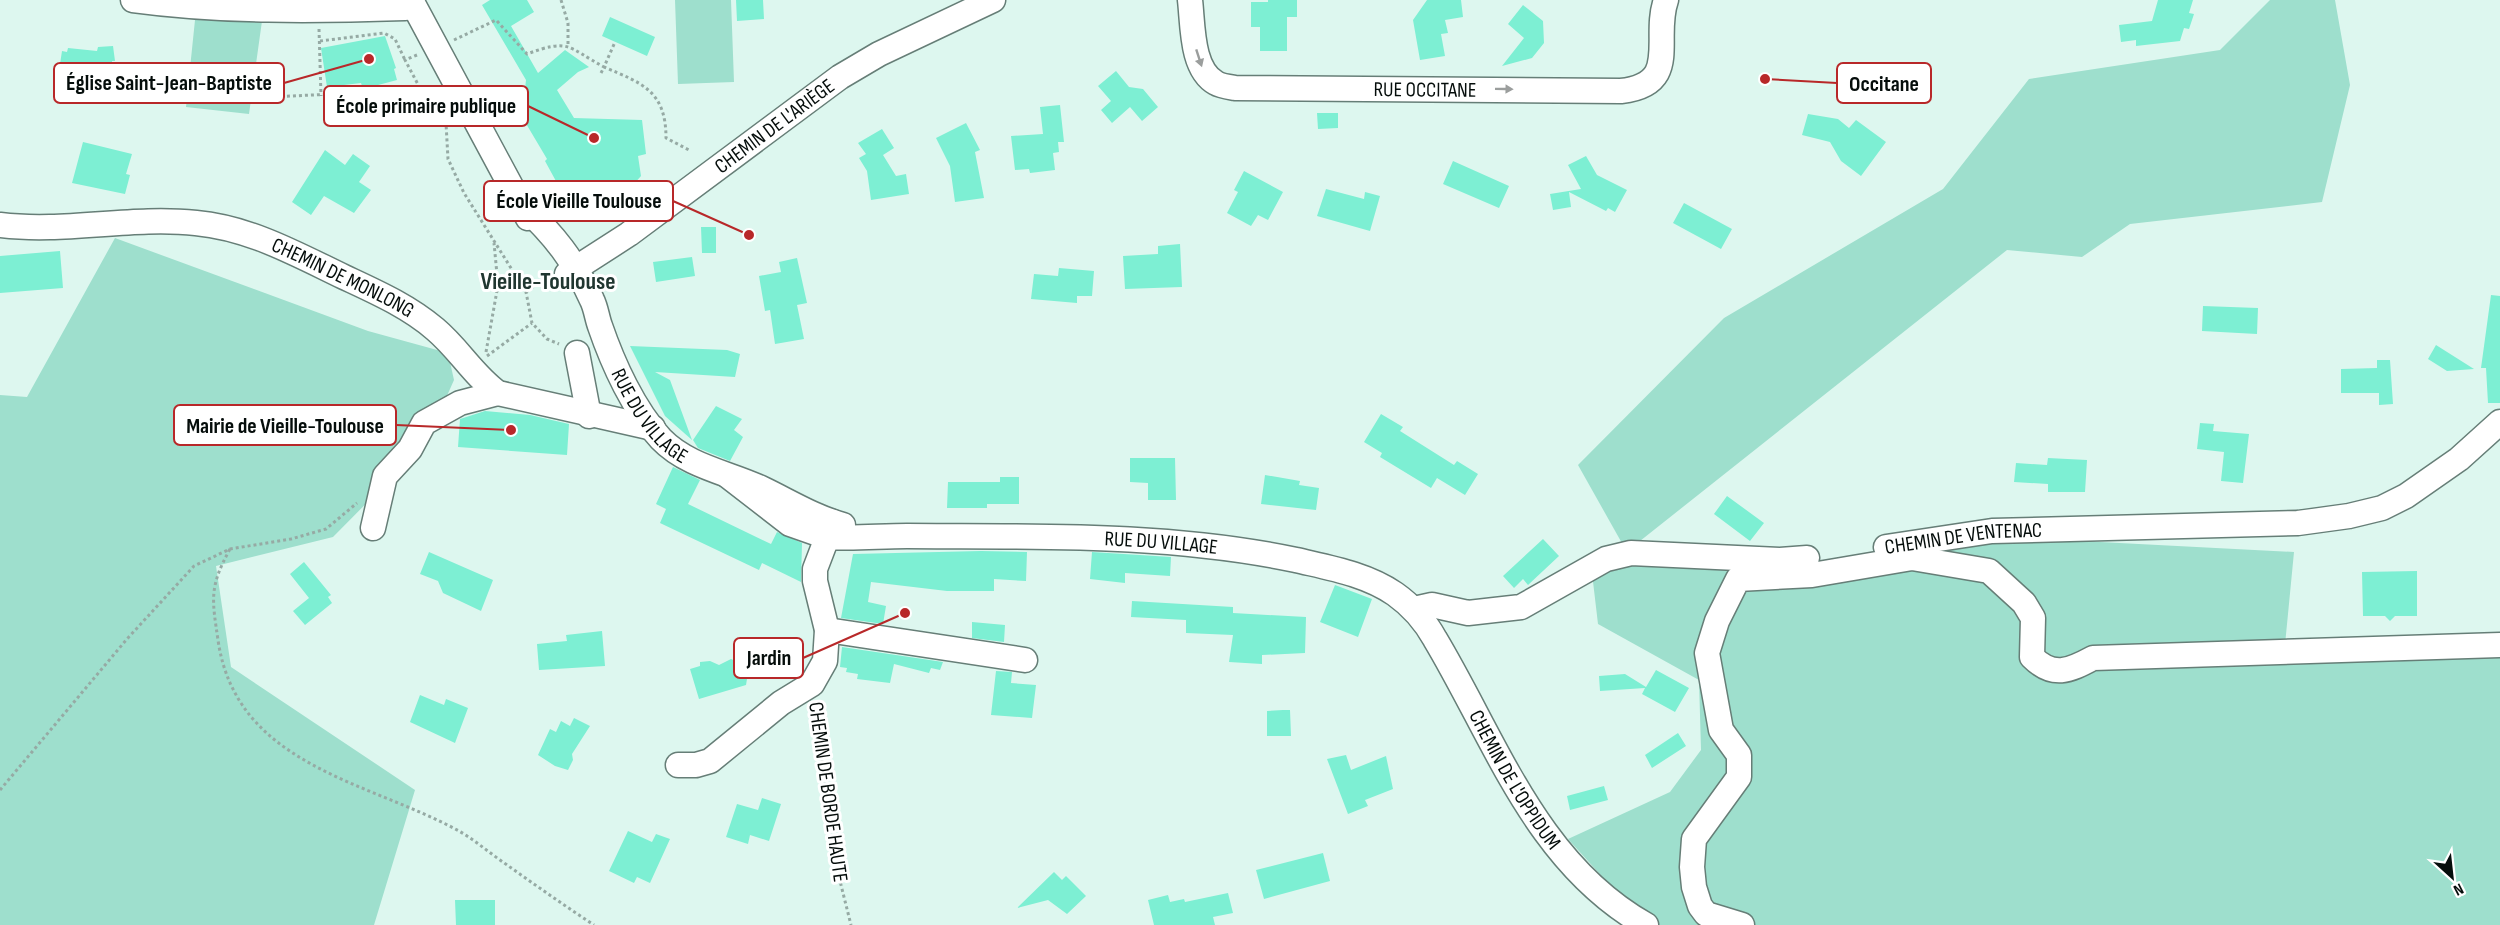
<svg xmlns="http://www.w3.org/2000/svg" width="2500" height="925" font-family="'Sofia Sans Condensed',sans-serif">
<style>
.green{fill:#9edfcd}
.building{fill:#7defd3}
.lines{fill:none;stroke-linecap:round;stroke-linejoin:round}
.minor-casing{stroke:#667e77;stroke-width:27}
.path{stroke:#96aaa4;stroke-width:3;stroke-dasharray:3 3;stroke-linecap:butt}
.minor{stroke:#fff;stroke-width:24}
.oneway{fill:#9b9e9d}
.labels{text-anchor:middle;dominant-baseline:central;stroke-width:6;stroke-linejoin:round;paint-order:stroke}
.street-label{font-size:21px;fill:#050d0b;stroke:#fff}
.quarter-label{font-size:24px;font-weight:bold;fill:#203630;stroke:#fff}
.leader{fill:none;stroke:#b82829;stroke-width:2}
.callout-dot{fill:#b82829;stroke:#fff;stroke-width:2}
.callout{fill:#fff;stroke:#b82829;stroke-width:2}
.callout-label{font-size:22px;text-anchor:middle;font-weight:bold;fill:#050d0b}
</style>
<rect width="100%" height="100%" fill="#ddf7ef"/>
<path class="green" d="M675,0H731L734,82L678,84Z
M2270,0H2335L2350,85L2322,202L2130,224L2082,257L2007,250L1640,541L1670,567L1881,560L1972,542L2081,541L2294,552L2284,655L2500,641V925H1646L1568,839L1670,792L1701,750L1699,680L1598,624L1592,573L1623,545L1578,465L1724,318L1943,189L2029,79L2220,50Z
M195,20L262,21L249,114L186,107Z
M115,238L368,331L448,353L454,380L426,443L333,537L216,566L231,667L415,790L374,925H0V395L27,397Z"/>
<path class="building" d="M490,0H527L534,12L511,26L538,73L565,50L589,67L578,72L557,90L574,118L642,120L646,154L638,156L641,176L633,185L620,186L579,209L562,180L557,183L545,161L547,159L515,105L528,96L525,89L526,80L482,5Z
M736,0H763L764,19L737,21Z
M1268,0H1297V17H1287V51H1260V27H1251V2H1268Z
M1427,0H1461L1463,17L1445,20L1448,33L1441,34L1445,56L1420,60L1413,20Z
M2158,0H2193L2189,13L2194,14L2189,29L2184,28L2180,41L2136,46V40L2121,42L2119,25L2152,21Z
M1523,5L1543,21L1544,43L1532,58L1502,66L1524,38L1508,24Z
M610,17L655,37L647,56L602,36Z
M385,36L396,68L394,69L397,80L363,89L361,83L327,87L321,48Z
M113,46L115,61H112L113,69L89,74L77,72L76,79L58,77L62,51L67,52L68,48L97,51L98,47Z
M1116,71L1129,87L1143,89L1158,107L1142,121L1130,107L1112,123L1101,110L1111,101L1098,86Z
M1060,105L1064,142H1058L1059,152L1053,153L1055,170L1030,173L1029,169L1015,170L1011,136L1043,134L1040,107Z
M1317,113H1338V128L1318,129Z
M1808,114L1838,119L1849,128L1856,120L1886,142L1861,176L1841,161L1830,142L1802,135Z
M966,123L980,150L975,152L984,198L955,202L950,166L936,138Z
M882,129L894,148L883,155L896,176L906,174L909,194L871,200L867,171L859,158L866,154L858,143Z
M83,142L132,154L126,174L130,175L125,194L72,183Z
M325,150L345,165L353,154L370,166L359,182L371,190L354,213L324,196L311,215L292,202Z
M1586,156L1597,175L1627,190L1615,212L1608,208L1606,211L1569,192L1571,207L1553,210L1550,194L1581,189L1568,165Z
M1453,161L1509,186L1499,208L1443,184Z
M1244,171L1283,192L1268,220L1258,215L1251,226L1227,213L1238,192L1234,190Z
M1326,189L1364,199L1365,192L1380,196L1370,231L1317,216Z
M1684,203L1732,229L1721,249L1673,223Z
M701,227H716V253H702Z
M1180,244L1182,287L1125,289L1123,256L1158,254V246Z
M60,251L63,288L0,293V256Z
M692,257L695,276L656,282L653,262Z
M797,258L807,303L797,305L804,339L775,344L770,310L765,311L759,276L781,272L779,262Z
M1059,268L1094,271L1092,296H1077V303L1031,299L1034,274L1058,276Z
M2491,295L2500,296V403H2488L2486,368H2481Z
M2203,306L2258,308L2257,334L2202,331Z
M2436,345L2474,369L2447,371L2428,359Z
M630,346L727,350L740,354L735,377L655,372L670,380L692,440L665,416Z
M2377,360H2390L2393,404L2379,405V393H2341V369L2377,368Z
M716,406L742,419L734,430L743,437L730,461L698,448L693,440Z
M485,411L530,415L569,424L567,455L458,447L460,419Z
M1381,414L1403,427L1400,431L1454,465L1457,461L1478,474L1465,495L1437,478L1431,488L1380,457L1382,453L1364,442Z
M2200,423L2214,424L2213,431L2249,434L2243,483L2221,481L2224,452L2197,449Z
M1130,458H1175L1176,500H1148V483L1130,482Z
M2048,458L2087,460L2085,492H2048V484L2014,482L2016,463L2047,465Z
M673,467L700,480L688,504L771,544L777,532L802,543L801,582L762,563L759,570L660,523L666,509L656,504Z
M1265,475L1300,481L1299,485L1319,488L1316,510L1261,504Z
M1000,477H1019V504H987V508H947L948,482H1000Z
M1727,496L1764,523L1750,541L1714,514Z
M1543,539L1559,556L1528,585L1523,579L1514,588L1503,576Z
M981,551L1027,552L1026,581L994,579V591H947L871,582L868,602L886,606L883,624L841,618L853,554Z
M429,552L493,580L481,611L443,593L438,581L420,574Z
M1092,552L1171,557L1170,576L1125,573V583L1090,579Z
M304,562L331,595L328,597L332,603L305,625L293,611L309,598L290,574Z
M2417,571V616H2395L2390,621L2385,616H2363L2362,572Z
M1335,585L1372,599L1358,637L1320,622Z
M1132,601L1233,607V613L1306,617L1305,653L1262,655V664L1229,662L1233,635L1186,633V620L1131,617Z
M972,622L1005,625L1004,642L972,638Z
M602,631L605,666L539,670L537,644L567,641L566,635Z
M842,647L943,662L940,670L931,668L929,673L894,664L890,683L857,679L858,674L846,672L847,668L840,667Z
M731,659L749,667L746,685L699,699L690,669L700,666V662L710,661L719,665Z
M1656,670L1689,688L1675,712L1642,694L1645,688L1600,691L1599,676L1625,674L1646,687Z
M996,671L1012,672L1011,683L1036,685L1032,718L991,715Z
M420,695L444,705L446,699L468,708L455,743L410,722Z
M1283,710H1290L1291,736H1267V711Z
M574,718L590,726L572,754L573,760L568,770L555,766L538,755L550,729L556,732L561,721L570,726Z
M1678,733L1686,746L1652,768L1645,755Z
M1346,755L1351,770L1386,756L1393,789L1365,800L1368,806L1348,814L1327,759Z
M1604,786L1608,800L1570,810L1567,796Z
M762,798L781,804L769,841L750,835L748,844L726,837L737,804L758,810Z
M628,831L652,842L656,834L670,839L650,883L637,877L634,883L609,871Z
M1323,853L1330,881L1264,899L1256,870Z
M1054,872L1062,880L1066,876L1086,896L1067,914L1048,900L1017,908Z
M1228,893L1233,913L1213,917L1215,925H1154L1148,900L1168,895L1170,902L1184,899L1185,902Z
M455,900H495V925H456Z"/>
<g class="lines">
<defs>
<g id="minor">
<path d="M133,0C222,12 315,11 405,8L413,4"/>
<path d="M411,0L528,218"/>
<path id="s1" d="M1190,0C1193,25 1191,69 1216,83C1221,86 1229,87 1235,88L1621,91C1682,84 1652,39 1666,0"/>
<path id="s2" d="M522,205C554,235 574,260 592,300C596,308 597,318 600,326C613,364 634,410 661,439C688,467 730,473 763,489C790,502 814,517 843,525"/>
<path id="s3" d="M0,225C65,233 131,216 196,223C250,228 296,254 344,277C376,292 408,306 435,329C459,349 473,375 498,393L653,428"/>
<path id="s4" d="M567,274L629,234L840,77L879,54L993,0"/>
<path d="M577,353L589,416"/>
<path id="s5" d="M728,476L790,524L827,537C854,539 880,536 907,536C1037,537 1168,533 1296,560C1330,568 1366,574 1395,594C1412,606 1425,621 1435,639C1496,741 1536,863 1646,925"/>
<path d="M373,528L385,476L410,449L424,423L460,403L498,393"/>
<path id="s6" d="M1886,547L1992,531L2298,523L2349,516L2382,508L2406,496L2459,459L2500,422"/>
<path d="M1414,609L1432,605L1468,613L1521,607L1606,559L1631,553L1780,560L1807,558"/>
<path d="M827,630L1025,660"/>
<path d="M678,765H696L710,761L781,703L812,684L825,661L827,630L815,581V569L833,522"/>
<path d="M1742,925L1706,914L1700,906L1694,887L1692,867L1694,839L1739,777V755L1721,730L1707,653L1717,621L1738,579L1812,575L1912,558L1989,571L2024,603L2033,618L2032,657C2053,678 2069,671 2093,658L2500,645"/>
</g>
</defs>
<use href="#minor" class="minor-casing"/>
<path class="path" d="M561,0L568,23V44
M319,29L321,96
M454,40L496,20L527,54C570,38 567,47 604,67L615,42
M320,41L384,33L395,39L405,60
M417,55L405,60L421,90
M601,73L604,67C642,83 666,91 666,138L691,151
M251,98L435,89
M441,103L446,123L448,159L464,193L526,292L532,323L547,339L559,344
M526,292L547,277
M486,352L498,285L494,243
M487,356L532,323
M230,549C209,587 212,599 218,640C236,766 368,781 459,831C473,839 486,850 500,860C531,882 562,904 594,925
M816,705L832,849L851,925
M0,790L127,639L194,566L230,549L291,539L326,529L357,503"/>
<use href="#minor" class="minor"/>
</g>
<defs><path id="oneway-solid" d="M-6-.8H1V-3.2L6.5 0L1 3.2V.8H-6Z" transform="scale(1.5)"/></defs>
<g class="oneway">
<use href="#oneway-solid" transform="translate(1199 58) rotate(72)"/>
<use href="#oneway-solid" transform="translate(1504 89) rotate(1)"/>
</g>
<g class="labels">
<g class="street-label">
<text stroke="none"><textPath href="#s1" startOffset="300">RUE OCCITANE</textPath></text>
<text stroke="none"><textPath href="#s4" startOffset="255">CHEMIN DE L'ARIÈGE</textPath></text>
<text stroke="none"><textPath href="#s3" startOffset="354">CHEMIN DE MONLONG</textPath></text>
<text stroke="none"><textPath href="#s2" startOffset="250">RUE DU VILLAGE</textPath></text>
<text stroke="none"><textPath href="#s6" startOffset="78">CHEMIN DE VENTENAC</textPath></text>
<text stroke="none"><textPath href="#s5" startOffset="452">RUE DU VILLAGE</textPath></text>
<text stroke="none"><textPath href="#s5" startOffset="916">CHEMIN DE L'OPPIDUM</textPath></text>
<text transform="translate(828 792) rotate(82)">CHEMIN DE BORDE HAUTE</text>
</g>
<g class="quarter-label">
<text x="548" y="281">Vieille-Toulouse</text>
</g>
</g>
<path class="leader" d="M369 59L284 83M1765 79L1837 83M594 138L528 106M749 235L673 201M511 430L396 425M905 613L803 658"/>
<g class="callout-dot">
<circle cx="369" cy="59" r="6"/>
<circle cx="1765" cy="79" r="6"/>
<circle cx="594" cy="138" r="6"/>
<circle cx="749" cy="235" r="6"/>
<circle cx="511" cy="430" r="6"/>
<circle cx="905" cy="613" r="6"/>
</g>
<g class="callout">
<rect x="54" y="63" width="230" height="40" rx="6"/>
<rect x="1837" y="63" width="94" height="40" rx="6"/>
<rect x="324" y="86" width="204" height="40" rx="6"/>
<rect x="484" y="181" width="189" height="40" rx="6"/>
<rect x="174" y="405" width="222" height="40" rx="6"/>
<rect x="734" y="638" width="69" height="40" rx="6"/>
</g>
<g class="callout-label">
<text x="169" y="90">Église Saint-Jean-Baptiste</text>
<text x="1884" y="91">Occitane</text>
<text x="426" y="113">École primaire publique</text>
<text x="579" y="208">École Vieille Toulouse</text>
<text x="285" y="433">Mairie de Vieille-Toulouse</text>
<text x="769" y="665">Jardin</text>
</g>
<g transform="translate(2452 877) rotate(153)" stroke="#ffffff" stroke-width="4.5" paint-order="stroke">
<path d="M0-4.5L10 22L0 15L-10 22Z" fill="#050d0b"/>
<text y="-9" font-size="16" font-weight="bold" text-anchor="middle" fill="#050d0b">N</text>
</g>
</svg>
